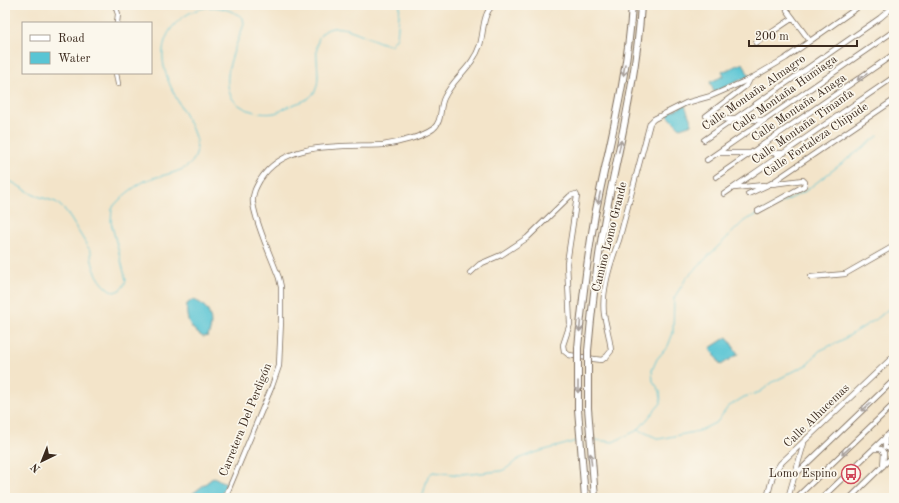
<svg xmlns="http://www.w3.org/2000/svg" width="899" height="503" font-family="'Old Standard TT',serif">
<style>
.water{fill:#5ac5d4;stroke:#4a7879}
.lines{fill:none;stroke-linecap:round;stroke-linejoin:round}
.stream{stroke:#5ac5d4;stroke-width:1}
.minor-casing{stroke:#7b6b5a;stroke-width:6}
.highway-casing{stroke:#7b6b5a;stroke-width:8}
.minor{stroke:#fff;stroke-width:4.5}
.highway{stroke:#fff;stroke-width:6}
.highway-bridge-casing{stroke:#7b6b5a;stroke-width:8;stroke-linecap:butt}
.highway-bridge{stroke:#fff;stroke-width:6}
.oneway{stroke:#a79f9a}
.labels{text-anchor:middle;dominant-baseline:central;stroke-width:3.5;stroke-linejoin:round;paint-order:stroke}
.street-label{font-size:12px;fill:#3b2a1e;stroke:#fbf7ec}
.poi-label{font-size:12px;fill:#3b2a1e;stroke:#fbf7ec;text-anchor:end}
</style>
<rect width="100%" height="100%" fill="#fbf7ec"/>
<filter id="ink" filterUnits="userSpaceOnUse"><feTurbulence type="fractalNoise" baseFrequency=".025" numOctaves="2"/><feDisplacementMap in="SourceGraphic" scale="8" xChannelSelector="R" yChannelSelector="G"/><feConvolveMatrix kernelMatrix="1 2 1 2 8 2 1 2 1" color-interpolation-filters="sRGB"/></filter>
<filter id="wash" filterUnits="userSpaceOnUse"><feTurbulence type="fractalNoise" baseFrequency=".012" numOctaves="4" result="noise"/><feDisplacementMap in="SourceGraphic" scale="16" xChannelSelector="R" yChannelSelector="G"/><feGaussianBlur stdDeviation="0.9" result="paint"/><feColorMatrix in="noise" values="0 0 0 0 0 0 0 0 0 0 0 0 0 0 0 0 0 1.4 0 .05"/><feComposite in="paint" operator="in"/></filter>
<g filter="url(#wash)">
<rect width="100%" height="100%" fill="#f3e4c9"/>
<path class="water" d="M743,63L749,76L714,92L710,82L724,76L722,72Z
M685,105L692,124L680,128L668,116L669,113Z
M192,300C209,303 215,321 208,336L203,337C190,329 185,319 187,304Z
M727,337L738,354L721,365L710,348Z
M214,477L226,484L219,498H187Z"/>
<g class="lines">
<path class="stream" d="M5,178L34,195L56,202L66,211L91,252C91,267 100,286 114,292C122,290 124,287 126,280L111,222L112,208C121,197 132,188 145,181C160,174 188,174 195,157C208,127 143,76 169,32C176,20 190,11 203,8C217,5 232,10 243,18L244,24C237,45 222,72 230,94C236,110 264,117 278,112C283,110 287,106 292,105C300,102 307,101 313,94C326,79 307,42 325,31C343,19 372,43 391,45L397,37L400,5
M639,430L659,439L699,431L717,422L728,407L744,397L760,392L773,382L808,364L819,351L842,340L878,318L894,304
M594,440L613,442L638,430L661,403L660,391L653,381L652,370L657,359L668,346L673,333L674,298L687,277L744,221L804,192L878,136
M422,498L428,476L433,472L461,475L500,471C508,470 513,461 521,458C539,450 560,447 579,440"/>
</g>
</g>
<g filter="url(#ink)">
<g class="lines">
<defs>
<path id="minor" d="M115,5L118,14L117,23
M787,10L810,41
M756,43L793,18
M116,73L118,84
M750,79L747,85L706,116L716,119L765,120
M704,140L880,18L894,6
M718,153H784
M707,160L894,31
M716,177L894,54
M734,188L764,185
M724,194L894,77
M748,194L770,184L894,100
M758,211L804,186L805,182L803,180L772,184
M470,273L480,264L501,255L527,238L570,196L576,194L577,196L567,263L570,324L563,345L564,351L569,355L594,359L602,360L607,356L611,351C610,338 606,326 604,314C601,290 611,261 619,240L650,123L654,119L686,103L711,96L750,79L786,58L861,5
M811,277L845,274L894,246
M885,437V447L894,451
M874,449H881L884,453L883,466
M794,476L894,380
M225,498L272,386L279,366L281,320V287L279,278C271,256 256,225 253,203C252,194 256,187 260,180C285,140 342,147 383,145C397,143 422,137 433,129C443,121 439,108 444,98C453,78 473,67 480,45C484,32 482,15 493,5
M767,498L773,475L780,464L894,356
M788,498L804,443
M796,498L894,404
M822,498L894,429
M850,498L894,455"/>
<path id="highway" d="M578,348C582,303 587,259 595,215C609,145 628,76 632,5
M588,351C592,306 597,262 605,218C619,147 637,77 641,5"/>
</defs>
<use href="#minor" class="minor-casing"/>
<use href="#highway" class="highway-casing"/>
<use href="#minor" class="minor"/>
<use href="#highway" class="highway"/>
<defs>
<path id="highway-bridge" d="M578,348V409L585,498
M588,351V408L595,498"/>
</defs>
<use href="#highway-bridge" class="highway-bridge-casing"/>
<use href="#highway-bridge" class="highway-bridge"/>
</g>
<defs><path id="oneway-shaft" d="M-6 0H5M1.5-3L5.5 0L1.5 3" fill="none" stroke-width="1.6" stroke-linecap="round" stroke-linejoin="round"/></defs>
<g class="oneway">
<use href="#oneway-shaft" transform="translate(624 70) rotate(99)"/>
<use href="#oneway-shaft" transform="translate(862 77) rotate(146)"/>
<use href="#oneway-shaft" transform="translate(620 146) rotate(-78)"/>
<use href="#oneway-shaft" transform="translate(599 198) rotate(102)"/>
<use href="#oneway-shaft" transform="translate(580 326) rotate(95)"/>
<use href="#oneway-shaft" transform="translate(578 387) rotate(90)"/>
<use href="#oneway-shaft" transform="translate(866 407) rotate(136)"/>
<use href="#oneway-shaft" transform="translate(846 451) rotate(137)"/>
<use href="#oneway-shaft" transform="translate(591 459) rotate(-96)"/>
</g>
</g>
<defs>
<symbol id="bus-ring" viewBox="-11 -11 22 22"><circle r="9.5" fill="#fbf7ec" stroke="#d1495b" stroke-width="1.5"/><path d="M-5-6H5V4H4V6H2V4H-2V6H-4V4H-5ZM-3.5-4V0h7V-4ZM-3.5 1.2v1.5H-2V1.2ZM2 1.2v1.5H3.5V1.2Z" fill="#d1495b"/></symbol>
</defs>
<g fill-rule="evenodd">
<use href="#bus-ring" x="840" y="463" width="22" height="22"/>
</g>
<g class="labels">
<g class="street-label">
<text transform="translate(754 93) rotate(-35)">Calle Montaña Almagro</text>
<text transform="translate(785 94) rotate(-35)">Calle Montaña Humiaga</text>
<text transform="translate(799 108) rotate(-34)">Calle Montaña Anaga</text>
<text transform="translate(803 127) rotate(-35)">Calle Montaña Timanfa</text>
<text transform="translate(816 140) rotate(-34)">Calle Fortaleza Chipude</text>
<text transform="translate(610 237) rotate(-76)">Camino Lomo Grande</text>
<text transform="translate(817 416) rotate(-44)">Calle Alhucemas</text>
<text transform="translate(246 420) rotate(-68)">Carretera Del Perdigón</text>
</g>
<g class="poi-label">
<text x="837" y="474">Lomo Espino</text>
</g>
</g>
<rect width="899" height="503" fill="none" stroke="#fbf7ec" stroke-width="20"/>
<rect x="22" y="22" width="130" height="52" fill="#fbf7ec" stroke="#aea59a"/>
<rect x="30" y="35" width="20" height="6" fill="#ffffff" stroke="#aea59a"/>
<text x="58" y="42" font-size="12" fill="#3b2a1e">Road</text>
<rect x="30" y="52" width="20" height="12" fill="#5ac5d4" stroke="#aea59a"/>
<text x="58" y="62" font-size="12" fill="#3b2a1e">Water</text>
<g transform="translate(42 461) rotate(223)" stroke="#fbf7ec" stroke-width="3" paint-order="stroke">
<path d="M0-3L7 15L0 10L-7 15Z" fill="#3b2a1e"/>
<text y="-6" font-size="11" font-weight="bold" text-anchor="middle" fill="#3b2a1e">N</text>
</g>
<path d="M749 40v6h108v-6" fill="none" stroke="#3b2a1e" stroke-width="2"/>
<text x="755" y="40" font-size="12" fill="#3b2a1e" stroke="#fbf7ec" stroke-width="3" paint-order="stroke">200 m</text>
</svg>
